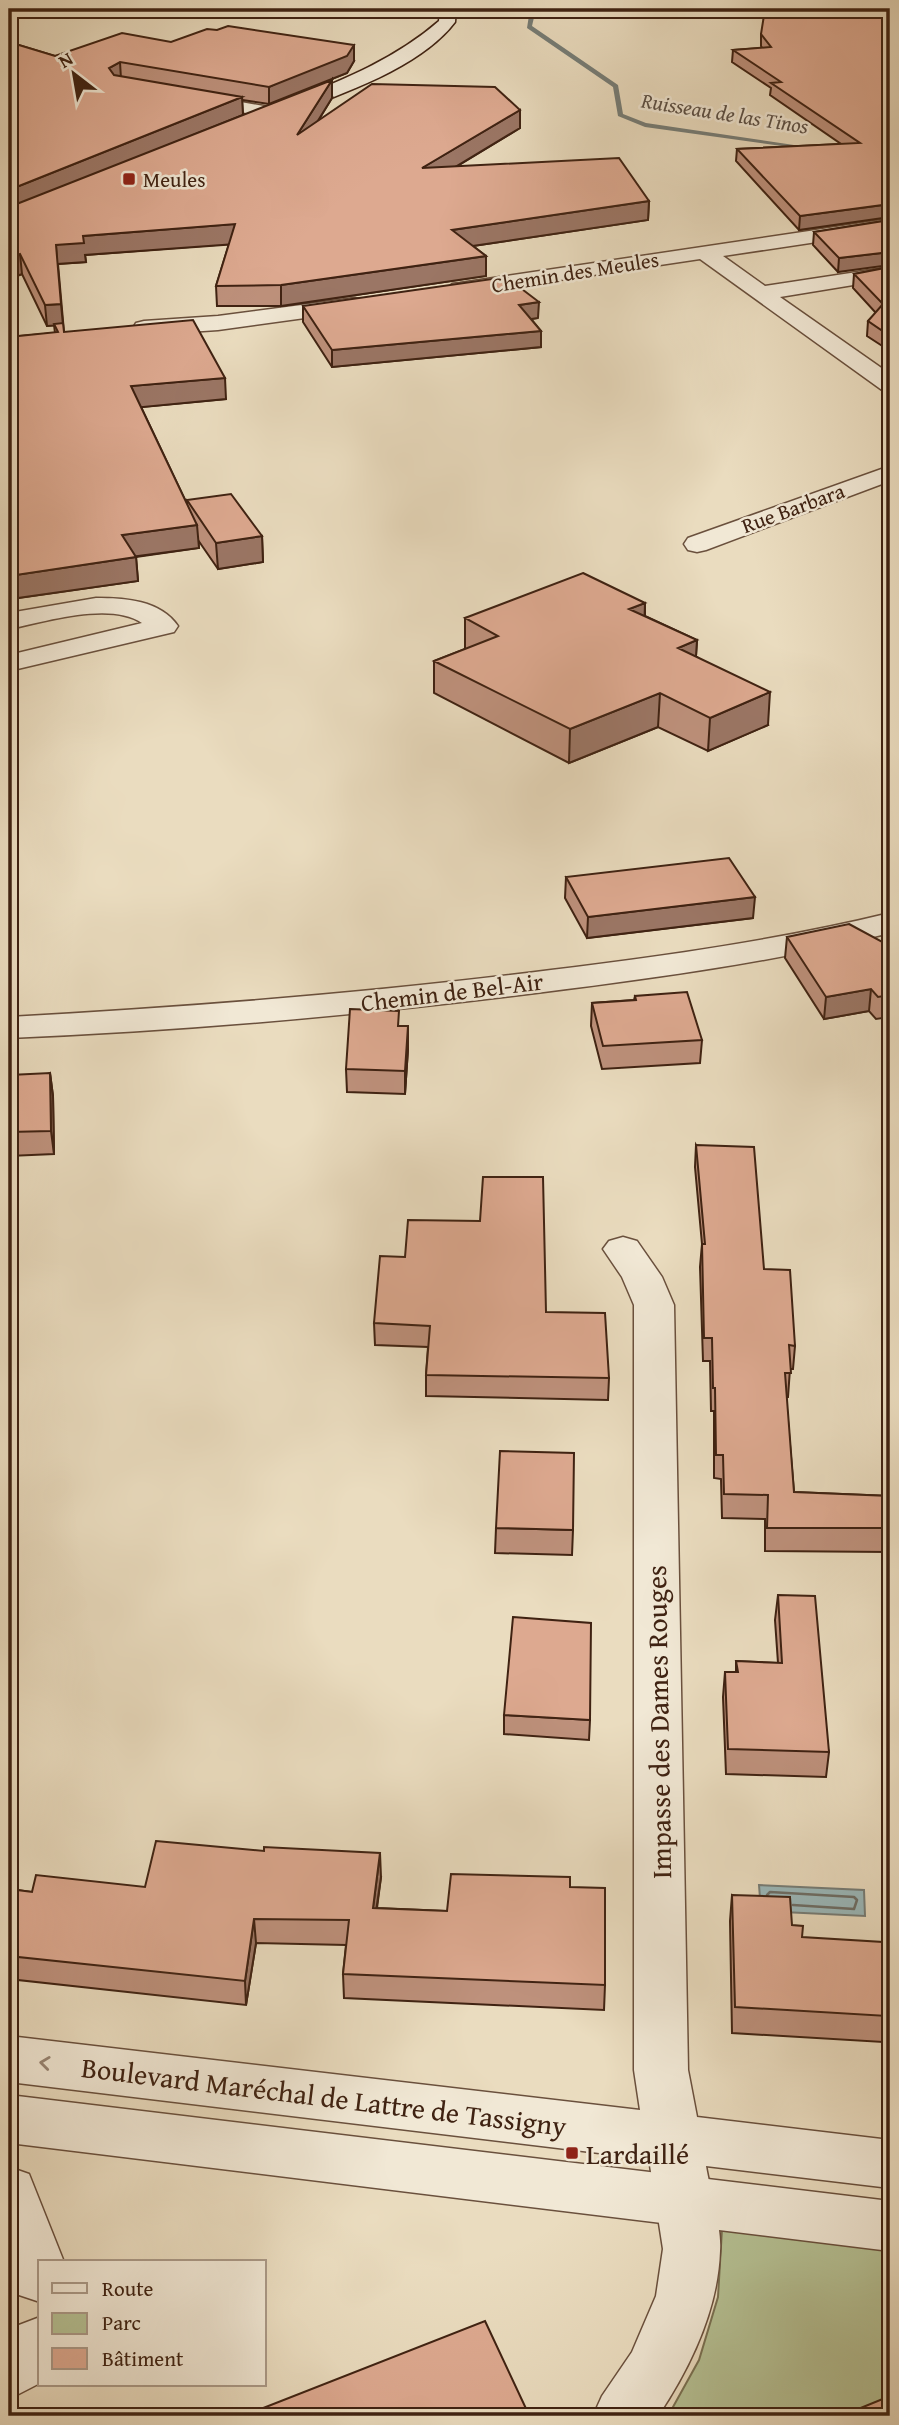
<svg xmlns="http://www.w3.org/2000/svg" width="899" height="2425" font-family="'Gentium Book Plus',serif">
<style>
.green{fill:#b5c093;stroke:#7a7152;stroke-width:2}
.water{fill:#9bb9bb;stroke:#767d77;stroke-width:2}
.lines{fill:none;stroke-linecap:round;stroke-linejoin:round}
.shore{stroke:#6d6e66;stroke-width:2.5}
.stream{fill:#767d77;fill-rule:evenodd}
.minor-casing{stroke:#6a503d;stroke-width:3}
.tertiary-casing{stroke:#6a503d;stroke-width:3}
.secondary-casing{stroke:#3f2212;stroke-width:3}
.minor{fill:#f1e8d5;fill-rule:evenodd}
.tertiary{fill:#f1e8d5;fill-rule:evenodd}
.secondary{fill:#f1e8d5;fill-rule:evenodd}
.wall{fill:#be917c;stroke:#3f2212;stroke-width:2}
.shaded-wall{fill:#9b7665;stroke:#3f2212;stroke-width:2}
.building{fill:#dda990;stroke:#3f2212;stroke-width:2}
.oneway{stroke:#988574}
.poi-dot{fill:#8f2418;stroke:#f1e8d5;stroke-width:2.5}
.labels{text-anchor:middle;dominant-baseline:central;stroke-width:5;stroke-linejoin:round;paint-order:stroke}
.far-water-label{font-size:21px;font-style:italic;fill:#5b4f45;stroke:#f1e8d5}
.far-poi-label{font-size:21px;fill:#3f2212;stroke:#f1e8d5;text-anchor:start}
.far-street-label{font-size:21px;fill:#3f2212;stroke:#f1e8d5}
.street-label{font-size:24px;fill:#3f2212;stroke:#f1e8d5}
.near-street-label{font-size:28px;fill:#3f2212;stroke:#f1e8d5}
.near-poi-label{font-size:28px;fill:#3f2212;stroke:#f1e8d5;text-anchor:start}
</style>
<rect width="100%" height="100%" fill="#eadcbf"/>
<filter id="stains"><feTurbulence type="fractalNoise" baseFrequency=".00286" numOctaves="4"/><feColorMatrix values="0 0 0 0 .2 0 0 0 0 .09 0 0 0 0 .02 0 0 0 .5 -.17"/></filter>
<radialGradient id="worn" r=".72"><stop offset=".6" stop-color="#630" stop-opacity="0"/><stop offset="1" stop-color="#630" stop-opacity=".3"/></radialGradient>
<path class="green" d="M722,2229L890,2250V2416H668L699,2360L718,2297Z"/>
<path class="water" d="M759,1885L864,1890L865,1916L761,1911Z"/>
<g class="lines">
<path class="shore" d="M767,1895L770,1892L854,1897L857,1900L854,1909L793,1905"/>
<path class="stream" d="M9,9H149L9,13Z
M530,9H536L532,26L618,85L623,114L646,123L814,148L811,150L645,127L618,116L613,87L527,28Z"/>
<defs>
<path id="minor" d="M744,9L890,13V23C866,22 757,22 744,9Z
M190,93L275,108L284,113L275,118L184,102L181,98L184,94Z
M890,219V231L723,256L765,286L890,267V279L780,297L890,374V392L882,390L700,259L460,295L452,294L449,289L452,284L460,283Z
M355,298L363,300L366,305L363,310L218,330L144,335L136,333L133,328L136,323L144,321L218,316Z
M890,466V481L706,550L697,552L688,550L684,544L688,538Z
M96,598C125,598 160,600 178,626L174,632L9,671V655L142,623C110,601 44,622 9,629V613Z
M890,913V933C774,962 655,978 536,993C361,1015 185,1031 9,1038V1017C190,1007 371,993 551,970C665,956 779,940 890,913Z
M623,1237L637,1241L662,1277L674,1305L688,2070L697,2117L890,2140V2188L706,2166C710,2191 722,2227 720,2251C718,2310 690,2368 658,2416H593L602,2396L632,2352L656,2296L663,2249L649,2159L9,2082V2036L640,2110L634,2070V1305L622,1277L603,1249L609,1241Z
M9,2167L29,2174L64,2262H40V2302L19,2295L9,2270Z
M40,2317V2383L9,2399V2337L19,2325Z"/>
<path id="tertiary" d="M9,2095L890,2201V2251L9,2143Z"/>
<path id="secondary" d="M440,9H456L455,22C420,68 343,93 290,114H278L275,110L278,106C335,83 392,62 439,21Z"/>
</defs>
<use href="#minor" class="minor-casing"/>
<use href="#tertiary" class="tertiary-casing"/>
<use href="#secondary" class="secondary-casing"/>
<use href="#minor" class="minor"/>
<use href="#tertiary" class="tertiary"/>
<use href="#secondary" class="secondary"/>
</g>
<path class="wall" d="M890,14V217L799,230L736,161L737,149L841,144L770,95L771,88L732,62L733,50L762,48L761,46V34Z
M9,42L55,56L171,42L354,61L347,73L269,104L242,100L243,115L332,98L318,121L520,110V128L456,167L649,201L648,220L473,246L486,256V276L281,306H217L216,286L229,244L85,255L86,262L58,264L64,332L226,399L141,407L187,504V500L262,536L263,562L218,569L198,540L199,548L136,557L138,581L18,598L9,582V337L55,333L54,325L47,326L22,274L9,279Z
M890,220L838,272L813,245L814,232Z
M890,267V351L867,336L868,321L876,313L853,288L854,274Z
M303,306L538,318L531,319L541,331V347L332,367L303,322Z
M645,603V616L697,640L696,656L768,725L708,751L658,727L569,763L434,693V661L465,649V618Z
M566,877L753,918L587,938L565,898Z
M787,937L890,946V1017L876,1019L869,1011L824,1019L785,958Z
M635,996L702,1040L700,1063L602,1069L591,1026L592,1003L634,1000Z
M399,1026H408V1049L405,1094L347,1092L346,1069Z
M50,1073L53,1096L54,1154L9,1156V1091Z
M696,1145L764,1269L795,1346L793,1369H790L788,1397H786L794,1492L890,1496V1540L889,1552L765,1551V1519L722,1518L721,1479L714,1478V1411H711L710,1361H703L700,1267L702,1244L695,1167Z
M405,1257L546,1312L609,1378L608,1400L426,1396V1375L428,1347L375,1345L374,1323Z
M496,1528L573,1530L572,1555L495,1553Z
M778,1595L829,1752L826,1777L726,1774L723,1697L725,1672H736V1661L778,1663L775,1620Z
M504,1715L590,1720L589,1740L504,1734Z
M381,1877L377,1908L447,1911L570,1887L605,1985L604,2010L344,1998L343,1974L346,1945L256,1943L246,2005L9,1979V1889L32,1892Z
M732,1895L792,1925L802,1937L887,2016L883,2042L732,2033L730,1921Z"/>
<path class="shaded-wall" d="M354,45V61L347,73L269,104V87Z
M120,62L121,79L110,85L109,68Z
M332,80V98L298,153L297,135Z
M242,97L243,115L9,209V190Z
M520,110V128L422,187V168Z
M649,201L648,220L452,249V230Z
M890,204V217L799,230L800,216Z
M235,224L236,244L85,255L86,262L57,264L56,245L83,236Z
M890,252V265L838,272L839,258Z
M20,254L22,274L9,279V258Z
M486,256V276L281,306V285Z
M539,302L538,318L518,321L519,305Z
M61,304L63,325L47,326L45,305Z
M541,331V347L332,367V350Z
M225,378L226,399L133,408L131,386Z
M197,525L199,548L123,558L122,535Z
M262,536L263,562L218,569L216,543Z
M136,557L138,581L18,598L16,575Z
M645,603L644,635L629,609Z
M697,640L695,672L678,648Z
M770,692L768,725L708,751L710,718Z
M660,693L658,727L569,763L570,729Z
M755,897L753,918L587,938L588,917Z
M871,989L869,1011L824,1019L826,997Z
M408,1026V1049L405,1094V1071Z
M50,1073L53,1096L54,1154L51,1131Z
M380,1853L381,1877L373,1932V1908Z
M254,1919L256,1943L246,2005L245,1981Z"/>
<path class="building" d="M765,9H796L890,14V204L800,216L737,149L860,143L771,83L781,82L733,50L771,47L761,34Z
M228,26L354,45L347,56L269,87L120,62L109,68L114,75L242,97L9,190V42L55,56L122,33L171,42L207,29L217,30Z
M332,80L297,135L372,84L495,87L520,110L422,168L619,158L649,201L452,230L486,256L281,285L216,286L235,224L83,236L84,243L56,245L61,304L45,305L20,254L9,258V207Z
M890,220V252L839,258L814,232Z
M890,267V336L868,321L883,304L854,274Z
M506,277L539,302L519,305L541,331L332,350L303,306Z
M193,320L225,378L131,386L197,525L122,535L136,557L16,575L9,563V337L58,332L54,324L63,323L64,332Z
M231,494L262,536L216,543L187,500Z
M583,573L645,603L629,609L697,640L678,648L770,692L710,718L660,693L570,729L434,661L498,636L465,618Z
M729,858L755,897L588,917L566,877Z
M849,924L890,946V995L878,997L871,989L826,997L787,937Z
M687,992L702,1040L603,1046L592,1003L636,1000L635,996Z
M350,1009L399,1011L398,1026H408L405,1071L346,1069Z
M50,1073L51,1131L9,1132V1091L10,1075Z
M696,1145L754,1147L764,1269L790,1270L795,1346L789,1345L791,1373H785L794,1492L890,1496V1528H767L768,1495L724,1494L723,1455H716L715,1388H713L712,1338H704L702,1244H705Z
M483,1177H543L546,1312L605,1313L609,1378L426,1375L430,1326L374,1323L380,1256L405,1257L408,1220L480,1221Z
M500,1451L574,1453L573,1530L496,1528Z
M778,1595L815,1596L829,1752L728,1749L725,1672H738L736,1661L782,1663Z
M513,1617L591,1623L590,1720L504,1715Z
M156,1841L264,1851V1847L380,1853L373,1908L447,1911L451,1874L570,1877V1887L605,1888V1985L343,1974L349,1920L254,1919L245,1981L9,1956V1889L32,1892L36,1875L145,1887Z
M732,1895L790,1897L792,1925L803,1926L802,1937L883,1942L887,2016L735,2007Z
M485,2321L529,2415L526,2416H243Z
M890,2396V2416H841Z"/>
<defs><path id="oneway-chevron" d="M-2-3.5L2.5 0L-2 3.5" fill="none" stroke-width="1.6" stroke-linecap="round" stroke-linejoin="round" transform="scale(1.75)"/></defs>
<use class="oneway" href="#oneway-chevron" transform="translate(45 2063) rotate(-173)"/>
<g class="poi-dot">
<rect x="122" y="172" width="14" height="14" rx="3.5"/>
<rect x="565" y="2146" width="14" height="14" rx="3.5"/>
</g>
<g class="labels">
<g class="far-water-label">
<text transform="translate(725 113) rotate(9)">Ruisseau de las Tinos</text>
</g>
<g class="far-poi-label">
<text x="143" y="179">Meules</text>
</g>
<g class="far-street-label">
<text transform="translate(575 272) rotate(-9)">Chemin des Meules</text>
<text transform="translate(793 508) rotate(-20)">Rue Barbara</text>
</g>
<g class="street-label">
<text transform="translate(452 992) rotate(-7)">Chemin de Bel-Air</text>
</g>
<g class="near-street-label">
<text transform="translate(658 1722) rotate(-91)">Impasse des Dames Rouges</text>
<text transform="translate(324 2096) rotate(7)">Boulevard Maréchal de Lattre de Tassigny</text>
</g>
<g class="near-poi-label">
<text x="586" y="2153">Lardaillé</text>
</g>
</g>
<rect width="899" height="2425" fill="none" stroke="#eadcbf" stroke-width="35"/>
<rect x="10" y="10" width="878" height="2404" fill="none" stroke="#3f2212" stroke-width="3.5"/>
<rect x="18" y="18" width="864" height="2390" fill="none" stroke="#3f2212" stroke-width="2"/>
<rect x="38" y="2260" width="228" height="126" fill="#f1e8d5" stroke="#aa9987" stroke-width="2"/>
<rect x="52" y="2283" width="35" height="10" fill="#f1e8d5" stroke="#aa9987" stroke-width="2"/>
<text x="102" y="2296" font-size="21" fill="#3f2212">Route</text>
<rect x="52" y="2313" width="35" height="21" fill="#b5c093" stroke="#aa9987" stroke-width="2"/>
<text x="102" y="2330" font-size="21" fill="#3f2212">Parc</text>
<rect x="52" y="2348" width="35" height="21" fill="#dda990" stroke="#aa9987" stroke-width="2"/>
<text x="102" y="2366" font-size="21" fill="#3f2212">Bâtiment</text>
<g transform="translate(74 74) rotate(329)" stroke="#f1e8d5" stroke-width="5" paint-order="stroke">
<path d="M0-5L12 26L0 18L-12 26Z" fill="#3f2212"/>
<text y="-10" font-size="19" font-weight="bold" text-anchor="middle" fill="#3f2212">N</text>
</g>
<rect width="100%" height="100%" filter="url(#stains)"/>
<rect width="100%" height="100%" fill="url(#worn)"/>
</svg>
